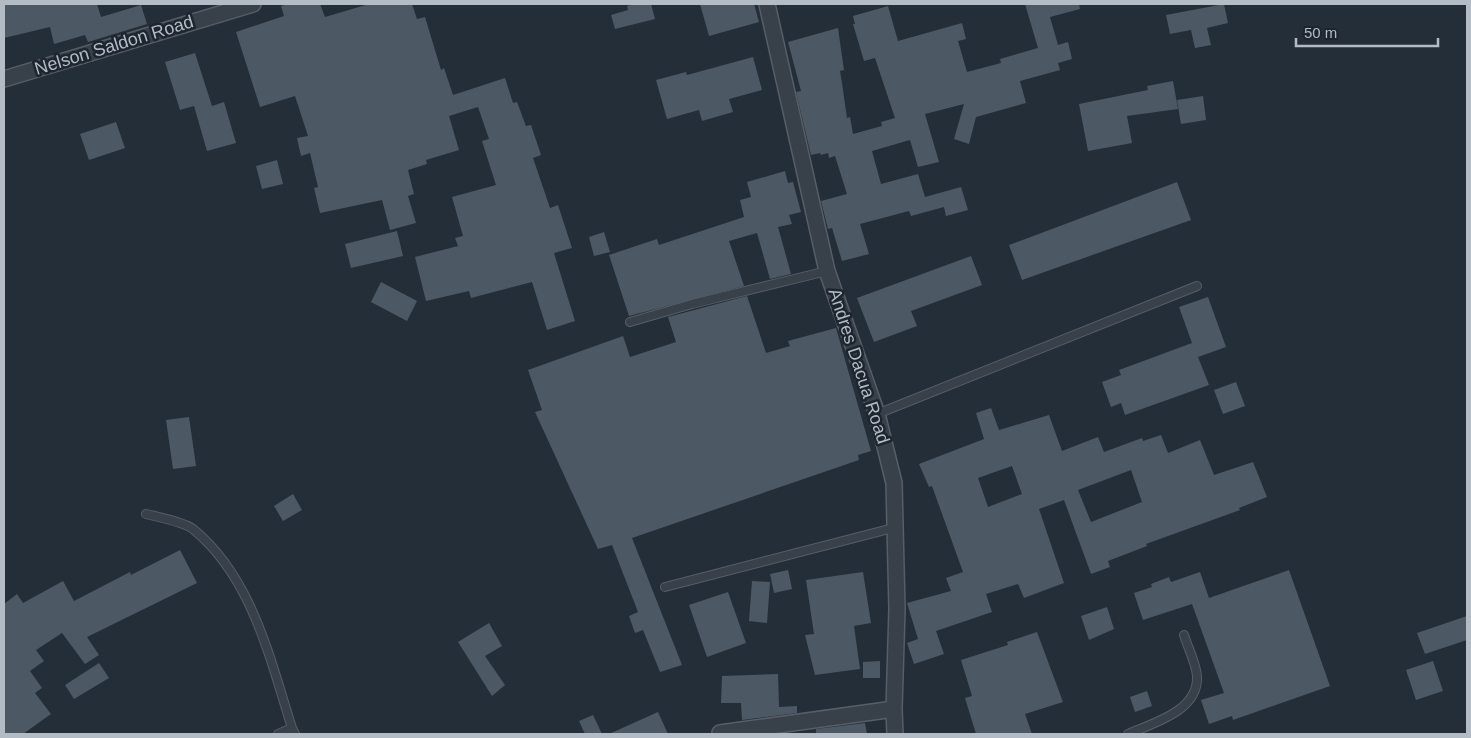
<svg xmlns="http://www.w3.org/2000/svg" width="1471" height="738" font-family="Arial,sans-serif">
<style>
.building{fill:#4d5865;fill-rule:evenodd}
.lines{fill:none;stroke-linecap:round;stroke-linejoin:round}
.lane-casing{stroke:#565e68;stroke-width:10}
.street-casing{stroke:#565e68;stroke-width:18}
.lane{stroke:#38404a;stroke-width:8}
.street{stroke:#38404a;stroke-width:15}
.labels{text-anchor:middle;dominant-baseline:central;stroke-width:5;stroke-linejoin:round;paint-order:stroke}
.street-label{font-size:18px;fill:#b3bbc5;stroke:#1d252f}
</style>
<rect width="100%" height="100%" fill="#242e39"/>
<path class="building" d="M4,4H97L101,17L141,5L147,24L88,42L85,35L54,44L50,27L4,38Z
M289,4H320L325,17L369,4H412L417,19L425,17L441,70L444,68L453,95L505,78L513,103L517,102L526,126L531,125L541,155L533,158L550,208L558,205L572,248L554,253L575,321L547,330L532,282L471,298L469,291L426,301L415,257L458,246L455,238L463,236L452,197L496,185L482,141L489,139L478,107L449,116L459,150L426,160L427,164L408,170L414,194L408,196L416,223L390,230L382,200L320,213L314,188L318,187L310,153L301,156L297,138L308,136L295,96L260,107L236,32L284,16L281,6Z
M635,4H651L655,19L615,29L611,15L628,10L627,6Z
M700,4H754L759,22L709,36Z
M1025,4H1079L1080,9L1050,17L1058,45L1068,42L1072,59L1058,63L1060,70L1020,81L1026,103L976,117L969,144L954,139L964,104L925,114L939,162L918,167L910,140L872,151L881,184L918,174L925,197L961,187L968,210L946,216L944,207L911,216L909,211L860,224L869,254L842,261L832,228L828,229L821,201L847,194L835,156L829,158L828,153L821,155L820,153L811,155L796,92L801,91L788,42L838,28L844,70L840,71L842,83L847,118L850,117L853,134L882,126L881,122L895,118L875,58L864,61L853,24H855L853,16L888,6L898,41L962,23L966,39L958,41L967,72L1001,63L1000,59L1038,48Z
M1224,4L1228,23L1207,28L1211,45L1195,48L1191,30L1170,34L1166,15Z
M195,53L212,106L224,102L236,143L207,151L194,106L180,110L165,62Z
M753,57L762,90L729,99L733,112L702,121L699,110L667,119L656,80L686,72L687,75Z
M1173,81L1178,109L1127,116L1132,143L1088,151L1079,104L1148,90L1147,86Z
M1203,96L1206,120L1181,124L1177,100Z
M116,122L125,148L89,160L80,134Z
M277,160L283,184L262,189L256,166Z
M785,171L788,183L793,182L801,212L789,215L792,224L778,227L791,274L770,279L757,233L729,241L744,286L629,316L609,255L657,239L659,245L744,217L740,200L751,197L747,182Z
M1177,182L1191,220L1022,280L1009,245Z
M397,231L403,256L351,268L345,244Z
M604,232L610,252L594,256L589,237Z
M971,256L982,285L911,311L917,326L874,342L857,298Z
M381,282L417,301L407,321L371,302Z
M747,296L766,353L790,346L788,341L836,328L871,451L858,455L859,460L632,538L682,665L660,672L643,630L635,633L629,616L638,612L612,545L598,549L535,412L542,410L528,370L623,336L630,357L676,342L668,317Z
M1208,297L1226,347L1198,357L1209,385L1125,415L1121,403L1111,407L1102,382L1121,375L1119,370L1192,343L1179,307Z
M1236,382L1245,406L1223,414L1214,390Z
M991,408L999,430L1049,415L1062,451L1098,437L1104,452L1142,438L1143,441L1161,435L1168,453L1200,440L1214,475L1253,462L1267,497L1239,508L1240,510L1146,544L1147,546L1108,561L1110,567L1091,574L1064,500L1039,509L1064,583L1024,598L1018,584L986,594L992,612L936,631L944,654L914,664L907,643L918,639L907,603L951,591L946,578L963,572L932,486L929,487L919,464L984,439L976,413ZM1012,466L1022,494L988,507L978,478ZM1131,470L1142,502L1091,522L1078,490Z
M189,417L196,466L173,469L166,420Z
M293,494L302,510L283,521L274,506Z
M180,550L197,583L87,637L99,655L85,664L62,633L36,650L44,661L30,671L42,688L35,693L51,714L23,734H4V604L17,594L23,603L63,581L74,601L130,572L131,575Z
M788,570L792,589L774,593L770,574Z
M1289,570L1330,686L1233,720L1232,716L1209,724L1201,700L1224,693L1192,604L1143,620L1134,593L1152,587L1151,584L1169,577L1171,582L1200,572L1209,598Z
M863,572L871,623L854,626L860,669L815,675L805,635L814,634L806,580Z
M752,581L770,582L767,623L749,621Z
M728,592L746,643L707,657L689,605Z
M1107,607L1114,629L1089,640L1081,616Z
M1467,616V640L1425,654L1417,633Z
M489,623L502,646L485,656L505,685L492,696L458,642Z
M1037,632L1063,702L1025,714L1032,734H976L965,698L972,696L961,660L1008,645L1007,642Z
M880,661V678H863V662Z
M1433,661L1443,691L1416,700L1406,670Z
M99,663L109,678L74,699L65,685Z
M778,674L779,707L797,706V713L742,720L741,703H721L722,676Z
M1147,691L1152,706L1135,712L1130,697Z
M658,712L668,734H609Z
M593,715L602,734H585L579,721Z
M865,723L867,734H816V729Z"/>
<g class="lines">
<defs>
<path id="lane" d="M630,322L692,304L827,271
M877,414L1197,286
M146,514C158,517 184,522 193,529C252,577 270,659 292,728
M665,587L897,527
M278,734L292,728L295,734
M1128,734C1153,723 1199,711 1197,676C1196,663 1188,648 1184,635"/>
<path id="street" d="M767,4L827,271L877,414L894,483L897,609L894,709L895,734
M4,79L253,4
M720,733L894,709"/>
</defs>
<use href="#lane" class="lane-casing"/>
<use href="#street" class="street-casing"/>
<use href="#lane" class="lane"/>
<use href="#street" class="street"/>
</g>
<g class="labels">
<g class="street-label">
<text transform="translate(114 45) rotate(-17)">Nelson Saldon Road</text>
<text transform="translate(859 366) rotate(72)">Andres Dacua Road</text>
</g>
</g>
<rect width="1471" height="738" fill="none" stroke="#b3bbc5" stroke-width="10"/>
<path d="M1296 38v8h142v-8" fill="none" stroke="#b3bbc5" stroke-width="2.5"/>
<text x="1304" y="38" font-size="15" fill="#b3bbc5" stroke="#1d252f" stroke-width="4" paint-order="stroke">50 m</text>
</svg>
